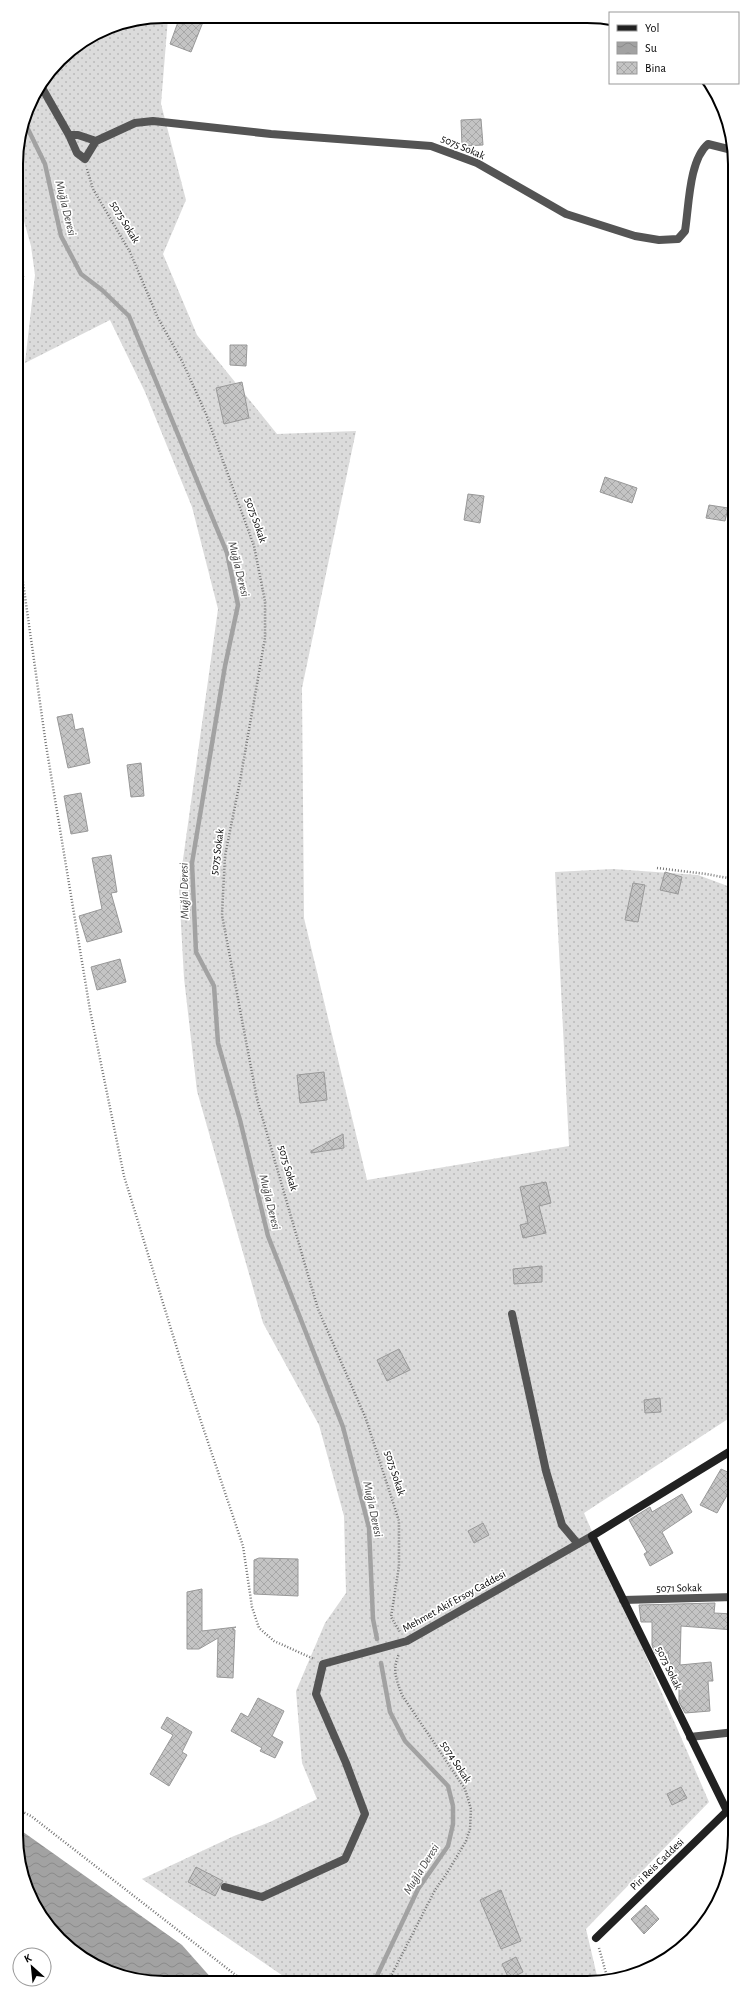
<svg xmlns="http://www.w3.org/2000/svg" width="751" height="1999" font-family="'Alegreya Sans',sans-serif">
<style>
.grass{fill:url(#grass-dots)}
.water{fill:url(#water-waves)}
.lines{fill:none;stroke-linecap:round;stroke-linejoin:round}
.stream{stroke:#a2a2a2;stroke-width:4.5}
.building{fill:url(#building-cross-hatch);stroke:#989898}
.path{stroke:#767676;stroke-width:2.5;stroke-dasharray:1 2;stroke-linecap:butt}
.street{stroke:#545454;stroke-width:8}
.secondary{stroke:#212121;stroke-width:8}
.labels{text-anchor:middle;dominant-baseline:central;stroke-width:3.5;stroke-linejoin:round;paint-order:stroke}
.street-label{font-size:11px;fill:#000;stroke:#fff}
.water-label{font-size:12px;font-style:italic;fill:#434343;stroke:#fff}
.rim{fill:none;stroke:#000;stroke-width:2}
</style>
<defs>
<pattern id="grass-dots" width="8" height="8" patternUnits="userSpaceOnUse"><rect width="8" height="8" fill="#dbdbdb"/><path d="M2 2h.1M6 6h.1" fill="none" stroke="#bababa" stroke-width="1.8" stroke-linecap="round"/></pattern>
<pattern id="water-waves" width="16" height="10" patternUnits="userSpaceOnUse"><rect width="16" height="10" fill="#a2a2a2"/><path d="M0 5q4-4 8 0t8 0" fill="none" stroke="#8a8a8a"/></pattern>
<pattern id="building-cross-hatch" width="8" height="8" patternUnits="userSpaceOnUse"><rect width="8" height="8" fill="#c4c4c4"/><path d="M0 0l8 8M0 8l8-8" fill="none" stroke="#a7a7a7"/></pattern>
</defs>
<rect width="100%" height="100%" fill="#fff"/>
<path class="grass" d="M163,16L168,18L161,104L186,200L163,254L197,335L277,434L356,431L302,688L304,918L367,1180L569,1146L555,872L613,869L698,875L733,888L734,1415L584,1513L709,1802L586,1929L598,1980H289L142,1879L234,1836L270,1822L317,1799L302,1763L296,1691L325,1623L346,1593L344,1516L319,1425L263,1323L197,1091L184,978L179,888L218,609L192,507L145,392L110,320L25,363L35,275L31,246L16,193V154L31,98L66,53L108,27Z"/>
<path class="water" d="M19,1829L182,1945L213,1980H135L98,1968L60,1940L36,1909L19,1864Z"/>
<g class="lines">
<path class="stream" d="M25,123L45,164L61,236L81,274L102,290L129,316L227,553L238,605L225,666L192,863L196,952L214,986L218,1043L240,1120L268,1236L343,1427L369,1528L373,1619L377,1639
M375,1980L418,1889L448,1846L453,1824V1806L448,1786L405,1741L390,1712L381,1663"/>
</g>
<path class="building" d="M187,16L203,22L191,52L170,44L178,22L184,25Z
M481,119L483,145L462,146L461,120Z
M230,345H247L246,366L230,365Z
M242,382L249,418L224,424L216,388Z
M605,477L637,488L632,503L600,492Z
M468,494L484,496L480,523L464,520Z
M709,505L728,508L725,521L706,518Z
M72,714L75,730L83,728L90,763L68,768L57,717Z
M141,763L144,796L131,797L127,765Z
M81,793L88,831L71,834L64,796Z
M111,855L117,892L111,893L122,932L87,942L79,916L102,909L92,858Z
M665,872L682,877L678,894L660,890Z
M633,883L645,885L638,922L625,920Z
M120,959L126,982L97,990L91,967Z
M324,1072L327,1100L300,1103L297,1075Z
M343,1134L344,1148L311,1153V1151Z
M546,1182L551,1203L539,1206L546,1233L523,1238L520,1225L528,1223L520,1187Z
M542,1266V1282L514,1284L513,1269Z
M399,1349L410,1370L387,1381L377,1360Z
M660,1398L661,1412L645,1413L644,1400Z
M721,1469L734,1475V1483L717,1513L700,1505Z
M682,1494L692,1512L662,1532L673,1553L650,1566L644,1554L647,1552L629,1520L650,1507L652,1512Z
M483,1523L489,1535L474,1543L468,1531Z
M259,1558L298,1559V1596L254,1594V1560Z
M202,1589V1631L236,1627L232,1629L235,1630L233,1678L217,1677L218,1638L199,1649H187V1592Z
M715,1603L714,1613L734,1614V1630L681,1626L680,1665L711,1662L713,1681H708L710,1711L685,1713L679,1702V1689H674L668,1653H655L652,1645V1622H641L639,1605Z
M258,1698L284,1711L272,1736L283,1742L275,1758L260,1751L262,1748L231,1731L241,1713L248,1717Z
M167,1717L192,1732L182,1752L187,1755L169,1786L150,1774L173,1735L161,1728Z
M681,1787L687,1798L672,1805L667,1794Z
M196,1867L223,1881L215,1896L188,1882Z
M501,1890L521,1941L501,1949L480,1900Z
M646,1905L659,1919L644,1934L631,1919Z
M516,1957L523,1972L509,1979L502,1964Z"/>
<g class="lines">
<path class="path" d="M87,169L93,189L130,252L158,318L183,363L206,414L254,546L265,601V638L240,781L225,856L222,915L257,1099L294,1227L318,1309L366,1419L399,1521V1566L391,1617L400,1632
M16,214L19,219L23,277L17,385
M17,540L46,745L90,1010L124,1176L183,1368L243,1546L252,1607L259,1628L274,1641L314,1659
M657,868L706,874L733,879
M19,1810L31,1816L242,1980
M599,1948L608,1980
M389,1980L435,1890L447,1873L466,1841L470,1829L471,1809L465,1789L402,1695C396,1679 392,1669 399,1654"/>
<path class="street" d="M41,86L69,135L77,153L85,159L96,141L135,123L153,121L271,134L431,146L477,163L566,214L635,236L659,240L678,239L685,231C689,206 689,160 708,144L732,150
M69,135H78L96,141
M512,1314L546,1471L562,1525L578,1544
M623,1600L734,1597
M690,1737L735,1732
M225,1887L262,1897L345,1859L365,1814L346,1763L316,1694L323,1664L407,1641L592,1536"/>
<path class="secondary" d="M727,1811L592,1536L734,1449
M596,1938L727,1811L735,1813"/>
</g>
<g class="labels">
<g class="street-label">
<text transform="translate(463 147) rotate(23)">5075 Sokak</text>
<text transform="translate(125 222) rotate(59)">5075 Sokak</text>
<text transform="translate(256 520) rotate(71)">5075 Sokak</text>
<text transform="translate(217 852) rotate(-82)">5075 Sokak</text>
<text transform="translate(288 1168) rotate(74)">5075 Sokak</text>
<text transform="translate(395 1473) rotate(72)">5075 Sokak</text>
<text transform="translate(679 1588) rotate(-1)">5071 Sokak</text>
<text transform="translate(454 1601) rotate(-29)">Mehmet Akif Ersoy Caddesi</text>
<text transform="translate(669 1668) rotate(64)">5073 Sokak</text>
<text transform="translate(456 1762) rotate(57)">5074 Sokak</text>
<text transform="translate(657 1864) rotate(-44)">Piri Reis Caddesi</text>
</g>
<g class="water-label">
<text transform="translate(66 208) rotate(76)">Muğla Deresi</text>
<text transform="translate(239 569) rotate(76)">Muğla Deresi</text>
<text transform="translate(184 891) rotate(-91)">Muğla Deresi</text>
<text transform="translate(270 1202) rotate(76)">Muğla Deresi</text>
<text transform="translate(373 1509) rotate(78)">Muğla Deresi</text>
<text transform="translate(421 1869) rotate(-58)">Muğla Deresi</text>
</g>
</g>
<path d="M0 0H751V1999H0ZM164 23H587A141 141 0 0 1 728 164V1835A141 141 0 0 1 587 1976H164A141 141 0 0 1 23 1835V164A141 141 0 0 1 164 23Z" fill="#fff" fill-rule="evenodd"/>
<path class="rim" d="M164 23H587A141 141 0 0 1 728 164V1835A141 141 0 0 1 587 1976H164A141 141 0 0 1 23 1835V164A141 141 0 0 1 164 23Z"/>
<rect x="609" y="12" width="130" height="72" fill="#ffffff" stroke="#999999"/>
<rect x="617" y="25" width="20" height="6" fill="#212121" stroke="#999999"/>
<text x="645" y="32" font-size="12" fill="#000000">Yol</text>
<rect x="617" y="42" width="20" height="12" fill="url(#water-waves)" stroke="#999999"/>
<text x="645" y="52" font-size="12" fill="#000000">Su</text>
<rect x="617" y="62" width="20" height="12" fill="url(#building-cross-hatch)" stroke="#999999"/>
<text x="645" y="72" font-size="12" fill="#000000">Bina</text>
<g transform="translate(32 1967) rotate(333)"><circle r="19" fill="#ffffff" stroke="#999999"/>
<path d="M0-3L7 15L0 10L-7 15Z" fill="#000000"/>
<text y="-6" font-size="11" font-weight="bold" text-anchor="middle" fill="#000000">K</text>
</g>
</svg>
